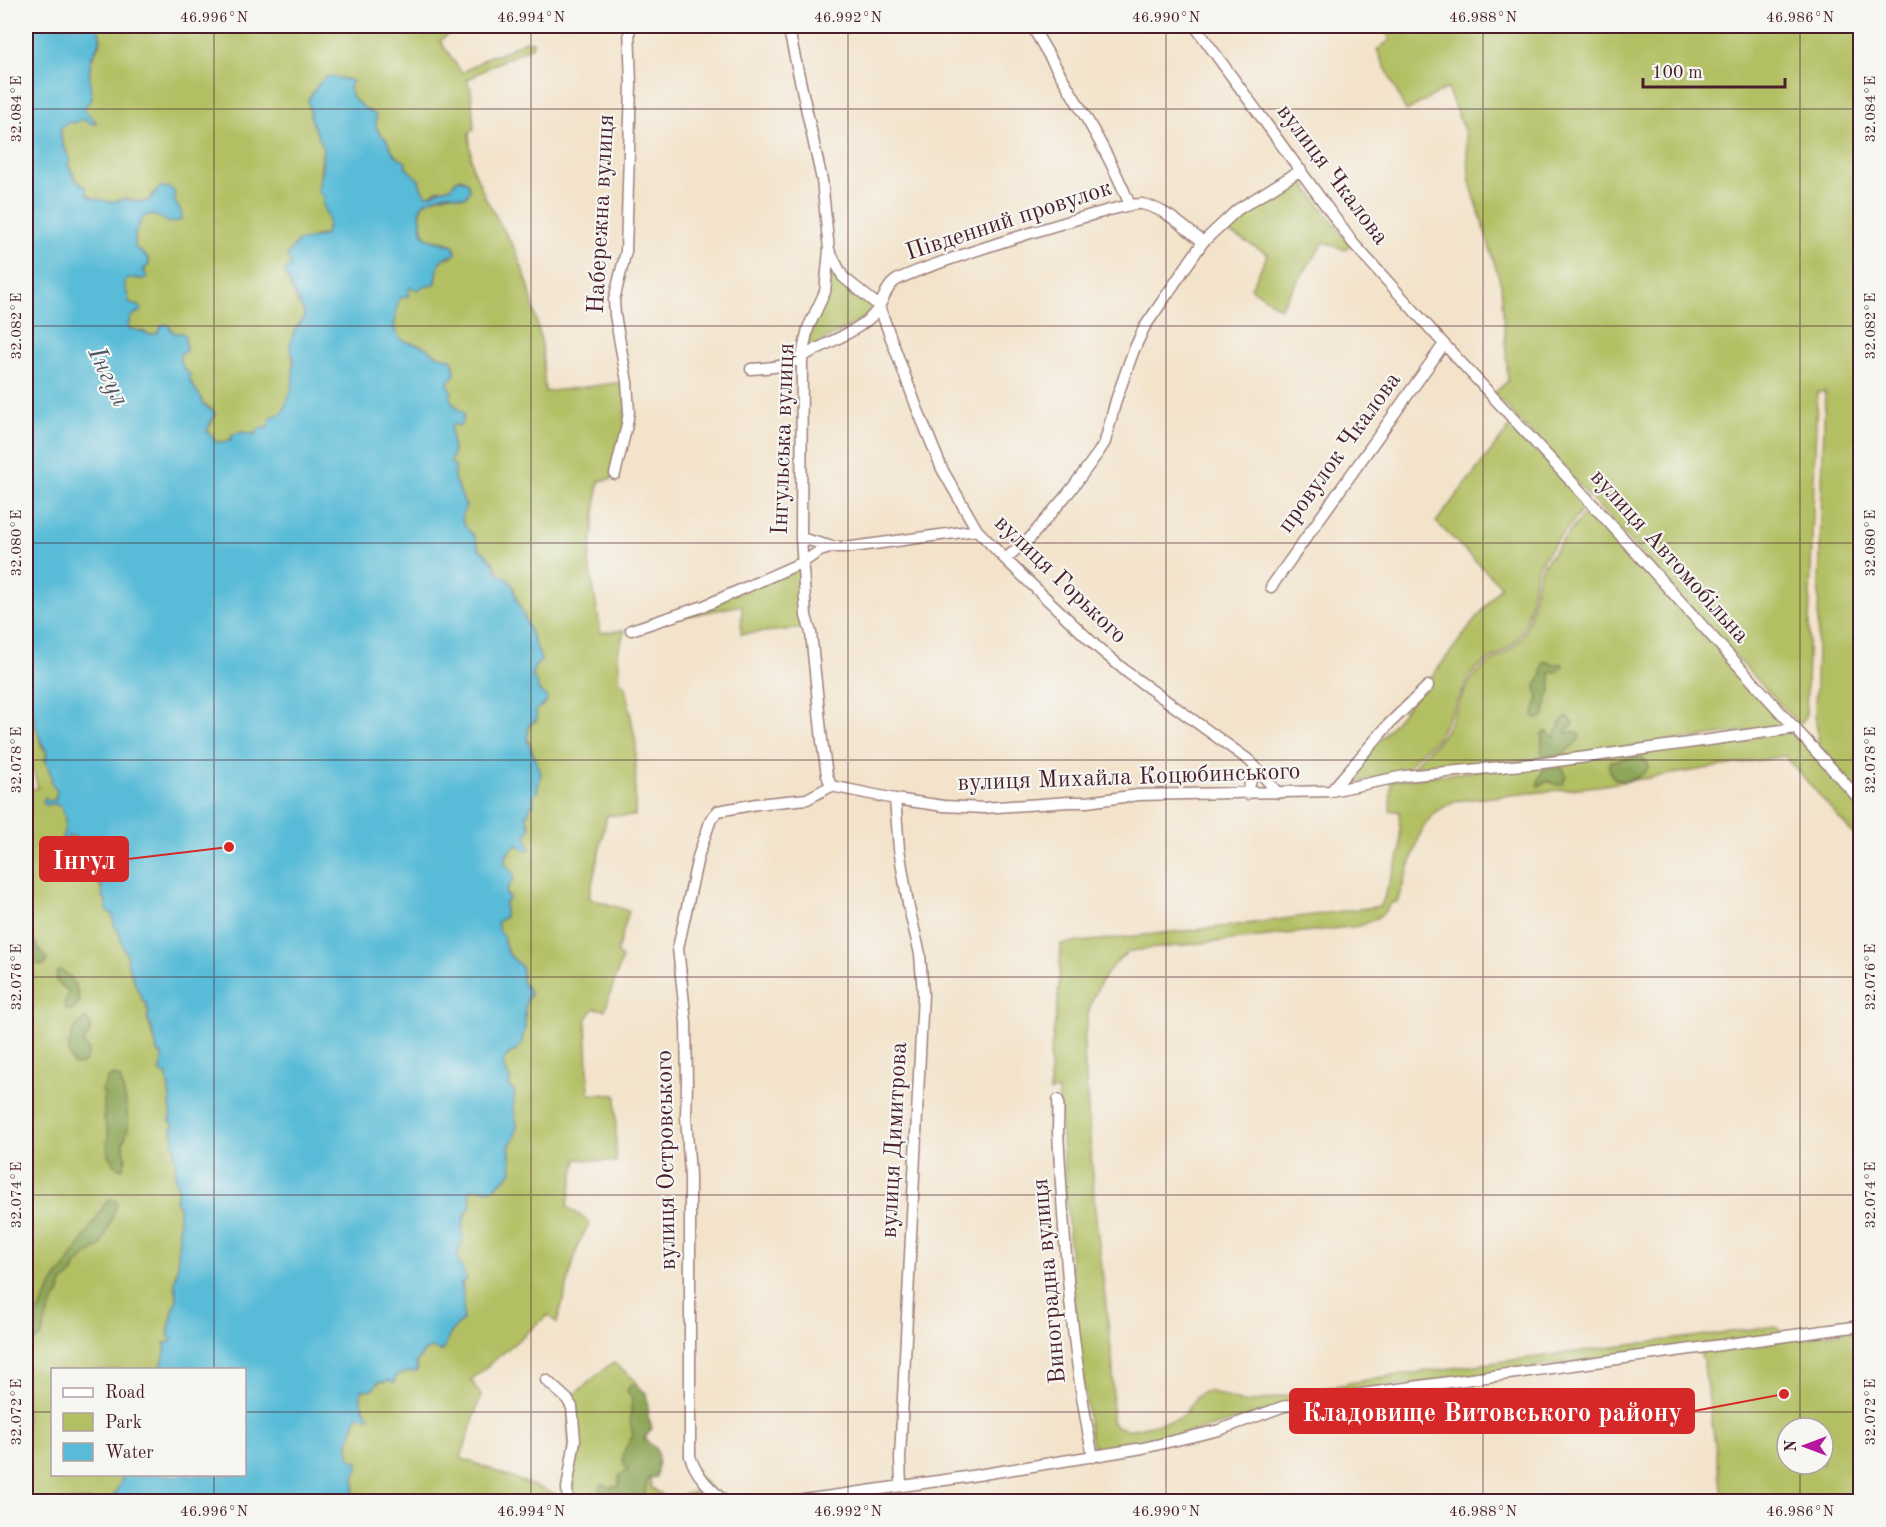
<svg xmlns="http://www.w3.org/2000/svg" width="1886" height="1527" font-family="'Old Standard TT',serif">
<style>
.green{fill:#b2c063;stroke:#7e7047;stroke-width:1.5;fill-rule:evenodd}
.forest{fill:#8da659;stroke:#6c6242;stroke-width:1.5}
.water{fill:#59bbd7;stroke:#526d81;stroke-width:1.5}
.lines{fill:none;stroke-linecap:round;stroke-linejoin:round}
.minor-casing{stroke:#9e817b;stroke-width:13}
.minor{stroke:#fff;stroke-width:10}
.ticks{fill:none;stroke:#4a1f2b;stroke-width:1.5;stroke-opacity:0.45}
.labels{text-anchor:middle;dominant-baseline:central;stroke-width:4.5;stroke-linejoin:round;paint-order:stroke}
.street-label{font-size:24px;fill:#4a1f2b;stroke:#f6f6f2}
.water-label{font-size:26px;font-style:italic;fill:#4f5667;stroke:#f6f6f2}
.leader{fill:none;stroke:#d62828;stroke-width:2}
.callout-dot{fill:#d62828;stroke:#f6f6f2;stroke-width:2}
.callout{fill:#d62828;stroke:#d62828;stroke-width:2}
.callout-label{font-size:26px;text-anchor:middle;font-weight:bold;fill:#fff}
.neatline{fill:none;stroke:#4a1f2b;stroke-width:2}
.ticks-label{font-size:15px;text-anchor:middle;fill:#4a1f2b}
</style>
<rect width="100%" height="100%" fill="#f6f6f2"/>
<filter id="ink" filterUnits="userSpaceOnUse"><feTurbulence type="fractalNoise" baseFrequency=".0167" numOctaves="2"/><feDisplacementMap in="SourceGraphic" scale="12" xChannelSelector="R" yChannelSelector="G"/><feConvolveMatrix kernelMatrix="1 2 1 2 8 2 1 2 1" color-interpolation-filters="sRGB"/></filter>
<filter id="wash" filterUnits="userSpaceOnUse"><feTurbulence type="fractalNoise" baseFrequency=".008" numOctaves="4" result="noise"/><feDisplacementMap in="SourceGraphic" scale="24" xChannelSelector="R" yChannelSelector="G"/><feGaussianBlur stdDeviation="1.35" result="paint"/><feColorMatrix in="noise" values="0 0 0 0 0 0 0 0 0 0 0 0 0 0 0 0 0 1.4 0 .05"/><feComposite in="paint" operator="in"/></filter>
<g filter="url(#wash)">
<rect width="100%" height="100%" fill="#f3e3cb"/>
<path class="green" d="M99,26H458L440,41L462,73L490,56L498,55L525,41L533,42L532,47L491,66L467,80L471,89L474,129L469,133L472,166L486,199L516,251L529,287L542,345L545,392L625,382V429L612,479L599,481L589,562L601,633L625,630L618,652L620,683L625,684L636,744L635,816L607,815L589,898L629,911L617,952L622,958L605,1010L594,1008L586,1020L589,1094L616,1095V1162L577,1159L567,1207L590,1222L578,1245L557,1323L548,1315L471,1380L481,1395L461,1458L565,1498V1501H344L345,1495L352,1493L354,1474L351,1460L348,1453L349,1439L357,1415L367,1414L361,1404V1389L367,1390C376,1383 383,1378 395,1382L396,1376L418,1368L416,1362C425,1354 424,1343 441,1351L444,1350C444,1337 454,1331 460,1321C465,1311 463,1268 457,1258C465,1237 458,1224 471,1206L469,1191L476,1188L492,1190L507,1177L512,1171L509,1147L516,1132L517,1124L513,1108L514,1094C507,1084 512,1083 508,1075C508,1073 506,1072 505,1071C500,1062 507,1053 516,1051L522,1043L523,1033L525,1029V1005L530,995L529,990L522,982V967C510,957 505,951 503,935L499,932L497,922L505,917V903L509,897L506,893L510,883L511,871C505,863 502,863 508,854C511,848 512,847 518,845L525,850L530,848L526,836L530,825L526,816L530,806L534,804L533,796L537,792L541,773L534,758L533,753L527,737L529,725L536,721V710L545,704L546,696L539,691L536,682L532,676L534,667L539,663L541,659L516,597C515,584 508,581 499,574L494,563L484,552L479,549L473,534L464,527L462,514L466,506L461,499L459,488L454,480L455,470L453,464L450,462L453,452L451,426L464,419V414L453,404L450,398L452,391L449,387L448,382C455,371 457,372 451,359L436,355L425,347L401,340L394,332V329L398,301L401,298L408,296L410,287L418,290L424,286H429L436,283L437,268L443,258L452,257L456,250C444,232 427,252 421,224C420,216 420,208 424,201L451,194L462,197L467,181L461,178L456,180L450,188L436,190L431,195H426L421,188L419,180L410,172L401,160L397,158L388,145L386,139L380,134L376,126V118C367,108 347,100 350,85L347,79L340,78L318,85L308,100L311,119L323,147L319,186L323,196V204L329,220L325,235L316,236L285,273L295,298L304,311V318L298,325L291,341L294,370L291,392L283,413L267,429L265,427H261L255,434C249,432 239,431 232,435L231,440L223,442H216L207,431L215,416L213,410L203,404L201,398L192,386L187,371L184,369L179,358L186,345L185,340L174,333L169,326H161L158,333L151,335L130,329L128,326L131,316L139,312L129,302L124,282L129,278L145,279L147,275L144,272L149,262L148,258L135,247V234C139,229 138,225 141,220C148,210 163,218 169,223L177,220L174,200L175,197L156,190L148,201C139,203 134,199 125,199C120,199 116,202 111,202C87,203 78,182 68,165L70,158C66,149 57,137 62,126L69,122L75,123L82,119L87,122H96L86,112L84,108L92,96C87,86 88,68 93,57C95,51 100,45 101,39C101,35 99,33 98,29Z
M1383,26H1860V793L1822,750L1819,744L1815,715L1825,392H1817L1806,715L1802,723L1797,722L1784,709L1494,393L1508,381L1501,285L1470,182L1465,133L1447,88L1406,111L1377,50L1390,40Z
M1299,177L1350,245L1345,250L1324,242L1280,308L1251,288L1268,254L1221,228L1240,213Z
M829,264L873,306V309L869,316L810,348L807,347Z
M1512,424L1582,500L1583,504L1580,513C1570,525 1543,555 1538,568C1530,590 1532,616 1519,636C1508,654 1485,658 1472,673L1438,737L1417,756L1405,772L1342,786L1426,684L1501,586L1436,522Z
M1590,511L1608,528L1781,719V722L1768,728L1544,759L1414,771C1413,759 1437,745 1444,733C1455,715 1461,693 1474,676C1488,659 1511,656 1523,635C1535,613 1532,587 1543,565L1584,514Z
M799,566L808,628L741,634L742,605L671,619Z
M26,694L28,696V702L32,705C32,720 40,731 41,746L46,750L47,764L52,777L51,780L57,791L55,800L49,801L44,798L43,801L45,805C74,800 63,824 64,841L67,842L69,836H75L77,847L81,853L79,855H74L75,858L86,863C91,879 109,890 107,909L112,914L115,927L120,934L122,945L127,955L128,965L139,993L147,1004V1010L150,1012L147,1017L157,1048L162,1055L161,1072L167,1075V1077C169,1091 172,1107 170,1121L174,1125L172,1128L174,1139L173,1143L175,1147L174,1156L176,1169L175,1180L178,1188L176,1201L179,1208V1228L178,1263L175,1283L177,1300L174,1307L171,1322L169,1326L170,1328L168,1336L172,1339L171,1342L165,1343C168,1353 161,1360 161,1369L52,1370V1474L123,1475L120,1485L111,1501H26V784H29L31,789L38,788L32,767L26,760Z
M1789,733L1800,739L1860,807V842L1785,756L1598,786L1454,801L1434,813L1423,827L1397,902L1391,903C1383,916 1373,921 1359,926L1158,948C1149,949 1138,949 1130,952C1122,955 1117,961 1112,967C1091,991 1084,1021 1084,1053L1095,1209L1113,1367L1112,1421L1116,1426L1124,1429H1133L1178,1419L1184,1414L1196,1397L1201,1393L1208,1391L1246,1403L1382,1377L1776,1326L1783,1334L1309,1398C1241,1420 1172,1440 1100,1451L1096,1448L1091,1441L1074,1311L1060,1106L1058,1090L1050,1092V1057L1058,1001L1061,944L1230,926L1381,906L1401,850L1399,811H1390L1391,781Z
M1860,1329V1501H1723L1703,1360L1699,1352ZM1787,1428H1823V1464H1787Z
M613,1362L635,1380L642,1403L651,1487L667,1498L696,1492L693,1470L722,1501H570L569,1399Z"/>
<path class="forest" d="M1543,662H1548L1554,665L1561,663L1563,665L1559,671L1550,673L1551,691L1547,700L1545,716L1538,719L1534,718L1533,716L1538,700L1536,686L1542,674Z
M1566,717L1570,718L1574,724L1565,731L1567,733L1576,731L1579,733L1580,738C1566,753 1564,757 1542,755V734L1547,731L1552,736H1556L1560,723Z
M1636,757L1642,758L1649,765C1646,776 1627,784 1616,779C1611,777 1610,771 1609,766L1611,761Z
M1563,768L1566,775L1563,784L1557,785L1548,781L1539,786L1537,785L1543,769Z
M26,926C32,931 33,941 38,948C41,953 45,954 47,960L44,965H39C23,954 25,943 26,926Z
M60,970C72,974 78,989 79,1002L75,1009L67,1010C60,1003 68,1000 69,992L56,981L57,972Z
M86,1018L91,1024L89,1035L84,1040V1044L89,1051C87,1060 83,1067 73,1064C64,1050 71,1026 86,1018Z
M113,1075L120,1078C124,1090 129,1116 128,1128C127,1134 125,1138 123,1143L126,1158L123,1169L118,1168L108,1155L107,1148L108,1132L104,1119V1096L102,1090L108,1078Z
M110,1199L116,1201L117,1205L101,1246L88,1254L75,1266L73,1273L69,1278L62,1283L60,1292L49,1310L41,1337L31,1343L26,1342V1329L33,1316L40,1309L54,1281L66,1266L107,1201Z
M631,1384H634L646,1393L648,1408V1417L652,1428L644,1439C647,1442 652,1445 655,1448C660,1454 657,1470 656,1477L649,1478L647,1482L643,1501H613C608,1500 600,1492 599,1487L603,1484L609,1488L619,1486V1476L628,1470C616,1456 627,1449 633,1435L630,1420L632,1399L627,1391Z"/>
<path class="water" d="M26,26H99L98,29C105,43 94,47 91,60C88,73 90,86 92,99L84,108C86,114 95,117 96,124L90,123L82,119L75,123L69,122L62,126L60,134L64,148L70,158L68,165L75,179L86,188L87,194L90,197L111,202L125,199L141,202L148,201L160,187L170,188L175,193L174,200C177,206 184,212 181,220L169,223C163,219 148,209 141,220C138,224 139,229 135,234V247L148,258L149,265L144,269V272L148,277L145,279L129,278L124,282L130,304L139,306L141,310L140,313L137,312L130,318L128,326L130,329L141,331L151,335L158,333L161,326L167,324L174,333H182L185,335L186,352L181,353L179,358L184,369L190,374V381L201,398L203,404L215,413L207,431L216,442H223L231,440L232,435C240,431 248,432 254,435L261,427L267,429L271,417L283,413L292,387L294,359L290,348L291,341L295,330L304,318V313L285,273L286,269L291,265L287,256L297,242L325,235C334,215 320,211 323,196L318,192V189L322,170L323,147L311,119L308,100L318,85L327,76L353,81L349,88C351,102 365,108 376,115C376,122 375,129 380,134C384,138 385,136 387,141C393,153 394,156 406,162L405,167L419,180L421,188L426,195C434,196 437,188 450,188L458,179L467,181L470,191L465,197C459,197 456,195 451,194C446,193 441,196 437,197C422,202 418,204 421,221C421,226 422,234 427,238C435,243 445,241 454,247L456,254L443,258L439,264L435,285L424,286L418,290L410,287L408,296L401,298L398,301L394,329L401,340L425,347L436,355L451,359L454,367L455,374L448,382L449,387L452,391L450,398L453,404L464,414L461,425L459,426L454,424L451,427L453,455L450,462L455,466L454,480C460,487 461,498 466,506C458,520 463,524 472,534C476,538 477,544 479,549C490,555 493,564 499,574L507,578L513,586L516,597L541,659V661L534,667L532,676L536,681L539,691L546,696C549,704 541,706 536,710L537,719L529,725L527,740L541,773L537,792L533,796L534,804L530,806V810L526,816L530,828L526,836L530,848L527,851L518,845C513,847 511,848 508,853C499,868 512,865 514,878L506,890V895L510,898L505,903V917L497,922L499,932L503,935C504,951 510,957 522,967V982L530,992L525,1005V1029L523,1033L522,1043L516,1051C507,1053 500,1062 505,1070C506,1074 509,1076 510,1079L509,1087L515,1092L513,1108L517,1125L515,1136L509,1147L512,1171L507,1177L492,1190L476,1188L469,1191L471,1206L466,1213L462,1226L463,1239L457,1258L467,1279L461,1283C464,1296 464,1307 463,1321C451,1328 447,1340 443,1351L431,1348L423,1352L416,1362L417,1371C408,1372 405,1371 396,1376L394,1383L390,1380L384,1382L380,1381L377,1383L374,1388L368,1390L361,1389C360,1400 361,1409 370,1416L368,1418L357,1415C354,1430 343,1445 351,1459L358,1462V1468L354,1477V1491L352,1493L345,1495L344,1501H111C115,1492 121,1485 123,1475L244,1474V1370L161,1369L166,1348L164,1344L171,1342L172,1339L168,1336L170,1328L169,1326L171,1322L174,1307L177,1300L175,1282L178,1264L179,1228V1208L176,1201L178,1188L175,1180L176,1169L174,1154L175,1147L173,1143L174,1139L172,1128L174,1125L170,1121C172,1110 169,1089 167,1077V1075L161,1073L162,1055L157,1052C156,1041 152,1026 147,1017L150,1012L147,1010V1004L144,1002L139,993L128,965L127,955L122,945L120,934L115,927L112,914L107,911L106,900L102,897L103,888L96,877L89,874L86,863L75,858L74,853L79,855L81,853L77,847L75,836H68V842L61,839C65,833 65,827 65,820C64,805 59,802 45,805L43,801L45,798L49,801L55,800L57,791L51,782L52,777L45,759L47,758L46,750C40,744 32,715 32,705L28,702V696L26,694Z"/>
</g>
<g filter="url(#ink)">
<g class="lines">
<defs>
<path id="minor" d="M788,26L822,180L829,250L825,292L808,328L802,356L801,538L806,616L811,633L822,741L827,775L831,786
M1032,26C1065,85 1104,141 1130,205
M1195,26L1353,243L1444,344L1594,506L1860,800
M829,250L843,277L879,306L917,408L942,469L977,530L1005,559L1096,646L1128,673L1250,761L1278,793
M751,369C763,368 775,368 787,364C794,362 800,357 807,354C829,342 856,332 873,315C883,305 884,289 895,281C914,268 1125,201 1142,204C1166,209 1185,228 1203,242
M615,474L626,429L629,412L627,382L615,315L614,300L626,251L631,85L629,26
M801,538L833,547H852L977,530
M1005,559L1030,538L1070,491L1098,453L1105,442L1116,400L1133,352L1144,328L1203,242L1237,210L1301,170
M1271,587L1444,344
M631,630L704,606L803,562L820,551L833,547
M1331,791L1389,724L1428,686
M1247,794L1255,767
M895,799L899,849L908,904L920,954L923,994L900,1458L901,1486
M1058,1100C1059,1111 1058,1121 1058,1132C1064,1240 1071,1351 1093,1457
M546,1380L567,1399L572,1407L575,1440L567,1488L568,1502
M725,1502C710,1488 696,1476 690,1456V1176L686,1116L687,1083L686,1022L678,948L698,857L711,819L718,811L757,804L807,799L831,786L895,799L944,806L984,808L1069,802H1087L1138,795L1331,791L1404,776L1543,763L1796,728
M789,1502L959,1478L1143,1448L1219,1430L1282,1407L1310,1401L1860,1326"/>
</defs>
<use href="#minor" class="minor-casing"/>
<use href="#minor" class="minor"/>
</g>
</g>
<path class="ticks" d="M214,26V1370M531,26V1502M848,26V1502M1166,26V1502M1483,26V1502M1800,26V1428M26,109H1860M26,326H1860M26,543H1860M26,760H1860M26,977H1860M26,1195H1860M26,1412H52M244,1412H1860M1800,1464V1502M214,1474V1502"/>
<g class="labels">
<g class="street-label">
<text transform="translate(1332 175) rotate(53)">вулиця Чкалова</text>
<text transform="translate(602 214) rotate(-87)">Набережна вулиця</text>
<text transform="translate(1009 221) rotate(-18)">Південний провулок</text>
<text transform="translate(784 439) rotate(-88)">Інгульська вулиця</text>
<text transform="translate(1340 453) rotate(-54)">провулок Чкалова</text>
<text transform="translate(1669 557) rotate(48)">вулиця Автомобільна</text>
<text transform="translate(1060 580) rotate(44)">вулиця Горького</text>
<text transform="translate(1129 778) rotate(-2)">вулиця Михайла Коцюбинського</text>
<text transform="translate(895 1140) rotate(-87)">вулиця Димитрова</text>
<text transform="translate(667 1160) rotate(-91)">вулиця Островського</text>
<text transform="translate(1050 1281) rotate(-95)">Виноградна вулиця</text>
</g>
<g class="water-label">
<text transform="translate(108 377) rotate(64)">Інгул</text>
</g>
</g>
<path class="leader" d="M229 847L128 859M1784 1394L1694 1411"/>
<g class="callout-dot">
<circle cx="229" cy="847" r="6"/>
<circle cx="1784" cy="1394" r="6"/>
</g>
<g class="callout">
<rect x="40" y="837" width="88" height="44" rx="6"/>
<rect x="1290" y="1389" width="404" height="44" rx="6"/>
</g>
<g class="callout-label">
<text x="84" y="869">Інгул</text>
<text x="1492" y="1421">Кладовище Витовського району</text>
</g>
<rect width="1886" height="1527" fill="none" stroke="#f6f6f2" stroke-width="66"/>
<rect x="51" y="1368" width="195" height="108" fill="#f6f6f2" stroke="#b1a0a2" stroke-width="1.5"/>
<rect x="63" y="1388" width="30" height="9" fill="#ffffff" stroke="#b1a0a2" stroke-width="1.5"/>
<text x="105" y="1398" font-size="18" fill="#4a1f2b">Road</text>
<rect x="63" y="1413" width="30" height="18" fill="#b2c063" stroke="#b1a0a2" stroke-width="1.5"/>
<text x="105" y="1428" font-size="18" fill="#4a1f2b">Park</text>
<rect x="63" y="1443" width="30" height="18" fill="#59bbd7" stroke="#b1a0a2" stroke-width="1.5"/>
<text x="105" y="1458" font-size="18" fill="#4a1f2b">Water</text>
<g transform="translate(1805 1446) rotate(270)"><circle r="28" fill="#f6f6f2" stroke="#b1a0a2" stroke-width="1.5"/>
<path d="M0-4.5L10 22L0 15L-10 22Z" fill="#b5179e"/>
<text y="-9" font-size="16" font-weight="bold" text-anchor="middle" fill="#4a1f2b">N</text>
</g>
<path d="M1643 78v9h142v-9" fill="none" stroke="#4a1f2b" stroke-width="3"/>
<text x="1652" y="78" font-size="18" fill="#4a1f2b" stroke="#f6f6f2" stroke-width="4.5" paint-order="stroke">100 m</text>
<rect x="33" y="33" width="1820" height="1461" class="neatline"/>
<g class="ticks-label">
<text x="214" y="22">46.996°N</text>
<text x="531" y="22">46.994°N</text>
<text x="848" y="22">46.992°N</text>
<text x="1166" y="22">46.990°N</text>
<text x="1483" y="22">46.988°N</text>
<text x="1800" y="22">46.986°N</text>
<text transform="translate(1870 109) rotate(-90)" y="5">32.084°E</text>
<text transform="translate(16 109) rotate(-90)" y="5">32.084°E</text>
<text transform="translate(1870 326) rotate(-90)" y="5">32.082°E</text>
<text transform="translate(16 326) rotate(-90)" y="5">32.082°E</text>
<text transform="translate(1870 543) rotate(-90)" y="5">32.080°E</text>
<text transform="translate(16 543) rotate(-90)" y="5">32.080°E</text>
<text transform="translate(1870 760) rotate(-90)" y="5">32.078°E</text>
<text transform="translate(16 760) rotate(-90)" y="5">32.078°E</text>
<text transform="translate(1870 977) rotate(-90)" y="5">32.076°E</text>
<text transform="translate(16 977) rotate(-90)" y="5">32.076°E</text>
<text transform="translate(1870 1195) rotate(-90)" y="5">32.074°E</text>
<text transform="translate(16 1195) rotate(-90)" y="5">32.074°E</text>
<text transform="translate(1870 1412) rotate(-90)" y="5">32.072°E</text>
<text transform="translate(16 1412) rotate(-90)" y="5">32.072°E</text>
<text x="214" y="1516">46.996°N</text>
<text x="531" y="1516">46.994°N</text>
<text x="848" y="1516">46.992°N</text>
<text x="1166" y="1516">46.990°N</text>
<text x="1483" y="1516">46.988°N</text>
<text x="1800" y="1516">46.986°N</text>
</g>
</svg>
